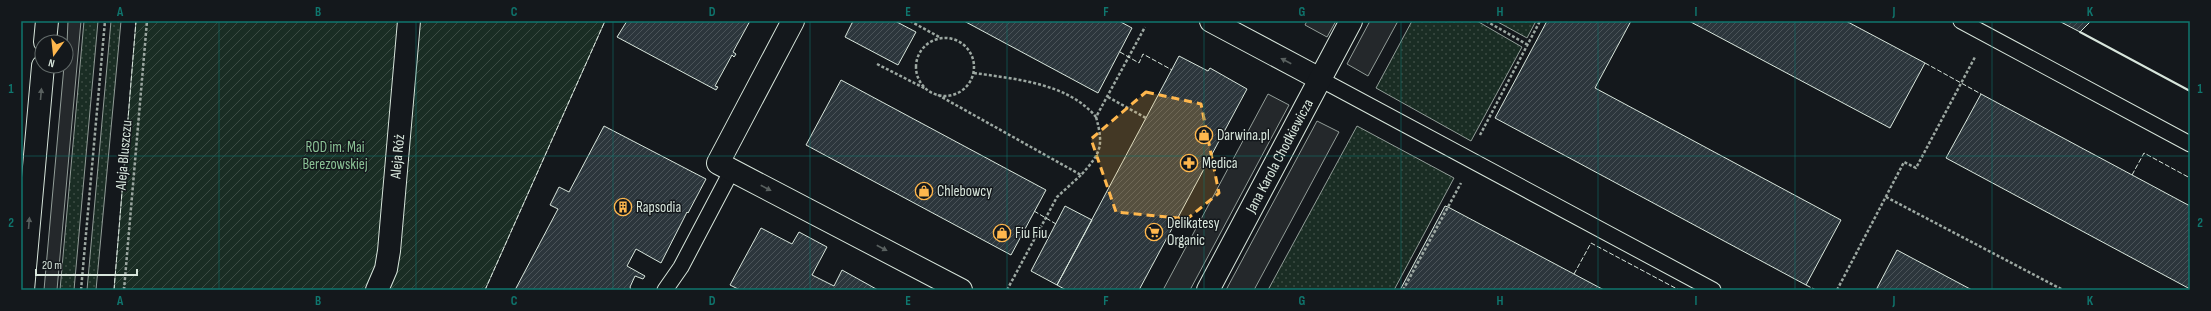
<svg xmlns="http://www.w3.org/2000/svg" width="2211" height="311" font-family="'Sofia Sans Condensed',sans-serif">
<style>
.grass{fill:url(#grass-dots);stroke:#939e99}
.garden{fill:url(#garden-furrows);stroke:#939e99}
.parking{fill:#24282b;stroke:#939e99}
.building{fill:url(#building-hatch);stroke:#d8e6dc}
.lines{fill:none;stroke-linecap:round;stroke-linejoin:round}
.service-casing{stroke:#d8e6dc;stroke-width:17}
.pedestrian-casing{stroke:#d8e6dc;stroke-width:24}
.minor-casing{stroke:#d8e6dc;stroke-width:24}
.secondary-casing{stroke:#d8e6dc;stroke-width:24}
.path{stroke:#9da8a2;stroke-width:2.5;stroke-dasharray:3 2;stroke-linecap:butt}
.service{stroke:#14181c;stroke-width:15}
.pedestrian{stroke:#14181c;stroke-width:22}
.minor{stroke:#14181c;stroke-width:22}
.secondary{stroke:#14181c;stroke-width:22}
.fence{stroke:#d8e6dc;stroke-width:1;stroke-dasharray:5 2;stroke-linecap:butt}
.wall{stroke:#d8e6dc;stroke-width:2}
.oneway{fill:#59605f}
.marked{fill:#ffb74d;fill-opacity:0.2;stroke:#ffb74d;stroke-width:3;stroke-dasharray:8 5;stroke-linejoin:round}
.grid{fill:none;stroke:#0f766e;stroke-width:1;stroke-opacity:0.55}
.labels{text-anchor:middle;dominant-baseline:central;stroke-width:3;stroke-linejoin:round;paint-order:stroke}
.poi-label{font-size:15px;fill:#d8e6dc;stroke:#14181c;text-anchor:start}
.park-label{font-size:15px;fill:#8ac095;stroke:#14181c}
.street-label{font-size:15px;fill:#d8e6dc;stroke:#14181c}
.neatline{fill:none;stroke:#0f766e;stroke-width:1.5}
.grid-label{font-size:13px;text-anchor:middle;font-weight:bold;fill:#0f766e}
</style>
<defs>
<pattern id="grass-dots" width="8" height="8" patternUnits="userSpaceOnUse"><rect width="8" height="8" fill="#1a2d24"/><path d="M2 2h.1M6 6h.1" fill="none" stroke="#3b4b43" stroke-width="1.8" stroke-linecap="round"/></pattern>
<pattern id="garden-furrows" width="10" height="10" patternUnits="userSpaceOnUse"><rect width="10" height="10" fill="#1a2d24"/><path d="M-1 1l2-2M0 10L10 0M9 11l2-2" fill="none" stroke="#3b4b43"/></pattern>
<pattern id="building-hatch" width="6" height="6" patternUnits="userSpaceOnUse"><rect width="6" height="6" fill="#2c363c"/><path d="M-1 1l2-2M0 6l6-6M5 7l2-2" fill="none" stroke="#4a5358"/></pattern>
</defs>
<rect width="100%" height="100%" fill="#14181c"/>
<path class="grass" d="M84,21H98L74,290H60Z
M111,21H121L96,290H87Z
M1412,21H1477L1522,47L1471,141L1376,88Z
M1496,21H1536L1527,38Z
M1357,126L1454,178L1394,290H1268Z"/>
<path class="garden" d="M136,21H605L485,290H114Z"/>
<path class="parking" d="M68,21H81L57,290H44L64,66H66Z
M1307,21H1336L1327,37L1305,25Z
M1370,21H1398L1368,76L1347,64Z
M1268,94L1289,105L1190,290H1163Z
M1317,121L1339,132L1254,290H1226Z"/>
<path class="building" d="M627,21H750L733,52L736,54L734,57L732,55L715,86L718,87L716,90L617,37Z
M853,21H895L916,32L898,65L845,37Z
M964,21H1119L1132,28L1098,93Z
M1547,21H1631L1595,88L1841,220L1806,285L1495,118Z
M1689,21H1846L1925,63L1890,128Z
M2059,21H2091L2080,32Z
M1179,56L1208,71L1210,68L1247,89L1139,290H1066L1057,285Z
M841,80L1046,190L1011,255L806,145Z
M1981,94L2190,206V289L1946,158Z
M604,126L706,179L688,213L687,212L683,220L661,263L636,249L627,266L645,276L643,279L635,276L630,287L631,290H515L558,209L550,205L559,187L569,192Z
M1065,206L1092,220L1057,285L1031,271Z
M1445,206L1448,207L1604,290H1400Z
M761,228L792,244L799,232L827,247L812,275L834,286L842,270L878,290H740L730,285Z
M1897,250L1972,290H1876Z"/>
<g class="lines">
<defs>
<path id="service" d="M1961,21L2190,144
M1320,79L1713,290
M665,290L681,267L732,170"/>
<g id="pedestrian">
<path id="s1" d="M377,290L386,269L389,251L409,21"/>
</g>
<g id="minor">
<path d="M793,21L718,163L961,290"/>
<path d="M1211,21L1320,79"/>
<path id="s2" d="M1208,290L1351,21"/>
</g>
<path id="secondary" d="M45,42L47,21
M23,290L43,66"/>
</defs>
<use href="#service" class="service-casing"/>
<use href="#pedestrian" class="pedestrian-casing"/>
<use href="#minor" class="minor-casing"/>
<use href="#secondary" class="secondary-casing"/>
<path class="path" d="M910,21L941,38
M1486,21L1528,45
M916 67a29 29 0 1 1 58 0a29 29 0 1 1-58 0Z
M877,64L926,89
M974,73C1015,79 1068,83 1096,117L1145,27
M938,95L1081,175C1101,153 1104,146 1096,117
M1108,97L1146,118
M1480,135L1540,21
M1886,197L2063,290
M81,290L105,21
M124,290L147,21
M1007,290L1057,197L1081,175
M1403,290L1461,183
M1837,290L1904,162L1916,168L1975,57"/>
<use href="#service" class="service"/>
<use href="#pedestrian" class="pedestrian"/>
<use href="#minor" class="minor"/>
<use href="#secondary" class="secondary"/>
<path class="fence" d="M1120,52L1139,63L1143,54L1172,70
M1925,63L1981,94
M2132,175L2144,153L2190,178
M1034,211L1056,224
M1574,274L1591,243L1679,290
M1806,285L1816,290
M114,290L136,21
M485,290L605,21"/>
<path class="wall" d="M2080,32L2190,91"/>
</g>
<defs><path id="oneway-solid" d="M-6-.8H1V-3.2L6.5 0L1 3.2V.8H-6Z"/></defs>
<g class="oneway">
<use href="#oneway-solid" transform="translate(1286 61) rotate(-152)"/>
<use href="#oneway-solid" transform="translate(41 94) rotate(-85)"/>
<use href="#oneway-solid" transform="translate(766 188) rotate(28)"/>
<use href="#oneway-solid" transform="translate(29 223) rotate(-85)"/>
<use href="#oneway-solid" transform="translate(882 248) rotate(28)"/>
</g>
<path class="marked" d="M1146,92L1201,104L1219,193L1187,219L1116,212L1091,139Z"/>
<path class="grid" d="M219,21V290M416,21V290M613,21V290M810,21V290M1007,21V290M1204,21V290M1401,21V290M1598,21V290M1795,21V290M1992,21V290M21,156H2190"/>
<defs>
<symbol id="shop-ring" viewBox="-11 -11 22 22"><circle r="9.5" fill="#14181c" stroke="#ffb74d" stroke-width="1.5"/><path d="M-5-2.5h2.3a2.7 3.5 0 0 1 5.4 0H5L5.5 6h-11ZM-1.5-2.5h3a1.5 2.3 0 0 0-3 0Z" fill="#ffb74d"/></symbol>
<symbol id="pharmacy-ring" viewBox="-11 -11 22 22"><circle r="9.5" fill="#14181c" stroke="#ffb74d" stroke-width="1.5"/><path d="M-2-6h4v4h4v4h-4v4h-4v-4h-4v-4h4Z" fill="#ffb74d"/></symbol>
<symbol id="building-ring" viewBox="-11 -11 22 22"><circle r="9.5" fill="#14181c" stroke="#ffb74d" stroke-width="1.5"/><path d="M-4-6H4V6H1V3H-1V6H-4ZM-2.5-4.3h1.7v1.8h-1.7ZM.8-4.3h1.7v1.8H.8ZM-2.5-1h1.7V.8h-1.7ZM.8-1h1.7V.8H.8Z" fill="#ffb74d"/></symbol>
<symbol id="supermarket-ring" viewBox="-11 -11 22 22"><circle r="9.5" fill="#14181c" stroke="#ffb74d" stroke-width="1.5"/><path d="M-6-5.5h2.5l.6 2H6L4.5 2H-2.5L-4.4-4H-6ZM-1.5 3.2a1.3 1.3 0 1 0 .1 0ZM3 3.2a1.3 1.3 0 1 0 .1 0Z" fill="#ffb74d"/></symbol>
</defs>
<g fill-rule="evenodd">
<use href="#shop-ring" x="1194" y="125" width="20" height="20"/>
<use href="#pharmacy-ring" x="1179" y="153" width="20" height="20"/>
<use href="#shop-ring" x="914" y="181" width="20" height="20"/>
<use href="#building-ring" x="613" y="197" width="20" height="20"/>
<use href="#supermarket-ring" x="1144" y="222" width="20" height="20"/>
<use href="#shop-ring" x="992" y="223" width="20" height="20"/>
</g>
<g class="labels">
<g class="poi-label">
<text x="1217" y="135">Darwina.pl</text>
<text x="1202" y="163">Medica</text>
<text x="937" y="191">Chlebowcy</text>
<text x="636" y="207">Rapsodia</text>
<text x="1167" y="223">Delikatesy<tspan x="1167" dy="17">Organic</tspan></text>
<text x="1015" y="233">Fiu Fiu</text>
</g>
<g class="park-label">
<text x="335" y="147">ROD im. Mai<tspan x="335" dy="17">Berezowskiej</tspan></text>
</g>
<g class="street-label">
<text transform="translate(124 155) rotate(-85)">Aleja Bluszczu</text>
<text stroke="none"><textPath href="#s2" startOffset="152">Jana Karola Chodkiewicza</textPath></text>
<text stroke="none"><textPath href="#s1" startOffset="136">Aleja Róż</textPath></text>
</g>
</g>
<rect width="2211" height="311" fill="none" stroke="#14181c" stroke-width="44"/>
<g transform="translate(54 54) rotate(195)"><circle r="19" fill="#14181c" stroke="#626a69"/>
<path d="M0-3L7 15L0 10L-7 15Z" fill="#ffb74d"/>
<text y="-6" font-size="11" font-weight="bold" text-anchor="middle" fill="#d8e6dc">N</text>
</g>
<path d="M36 269v6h101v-6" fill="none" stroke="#d8e6dc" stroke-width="2"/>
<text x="42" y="269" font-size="12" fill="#d8e6dc" stroke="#14181c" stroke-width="3" paint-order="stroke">20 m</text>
<rect x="22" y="22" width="2167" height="267" class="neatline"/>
<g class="grid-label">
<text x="120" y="16">A</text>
<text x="318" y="16">B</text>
<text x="514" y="16">C</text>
<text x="712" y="16">D</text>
<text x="908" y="16">E</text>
<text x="1106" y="16">F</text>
<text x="1302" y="16">G</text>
<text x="1500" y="16">H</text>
<text x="1696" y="16">I</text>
<text x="1894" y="16">J</text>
<text x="2090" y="16">K</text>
<text x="11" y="93">1</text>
<text x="2200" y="93">1</text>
<text x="11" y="227">2</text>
<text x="2200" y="227">2</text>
<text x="120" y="305">A</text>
<text x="318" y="305">B</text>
<text x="514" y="305">C</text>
<text x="712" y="305">D</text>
<text x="908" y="305">E</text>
<text x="1106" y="305">F</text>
<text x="1302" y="305">G</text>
<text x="1500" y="305">H</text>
<text x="1696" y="305">I</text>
<text x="1894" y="305">J</text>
<text x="2090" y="305">K</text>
</g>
</svg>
